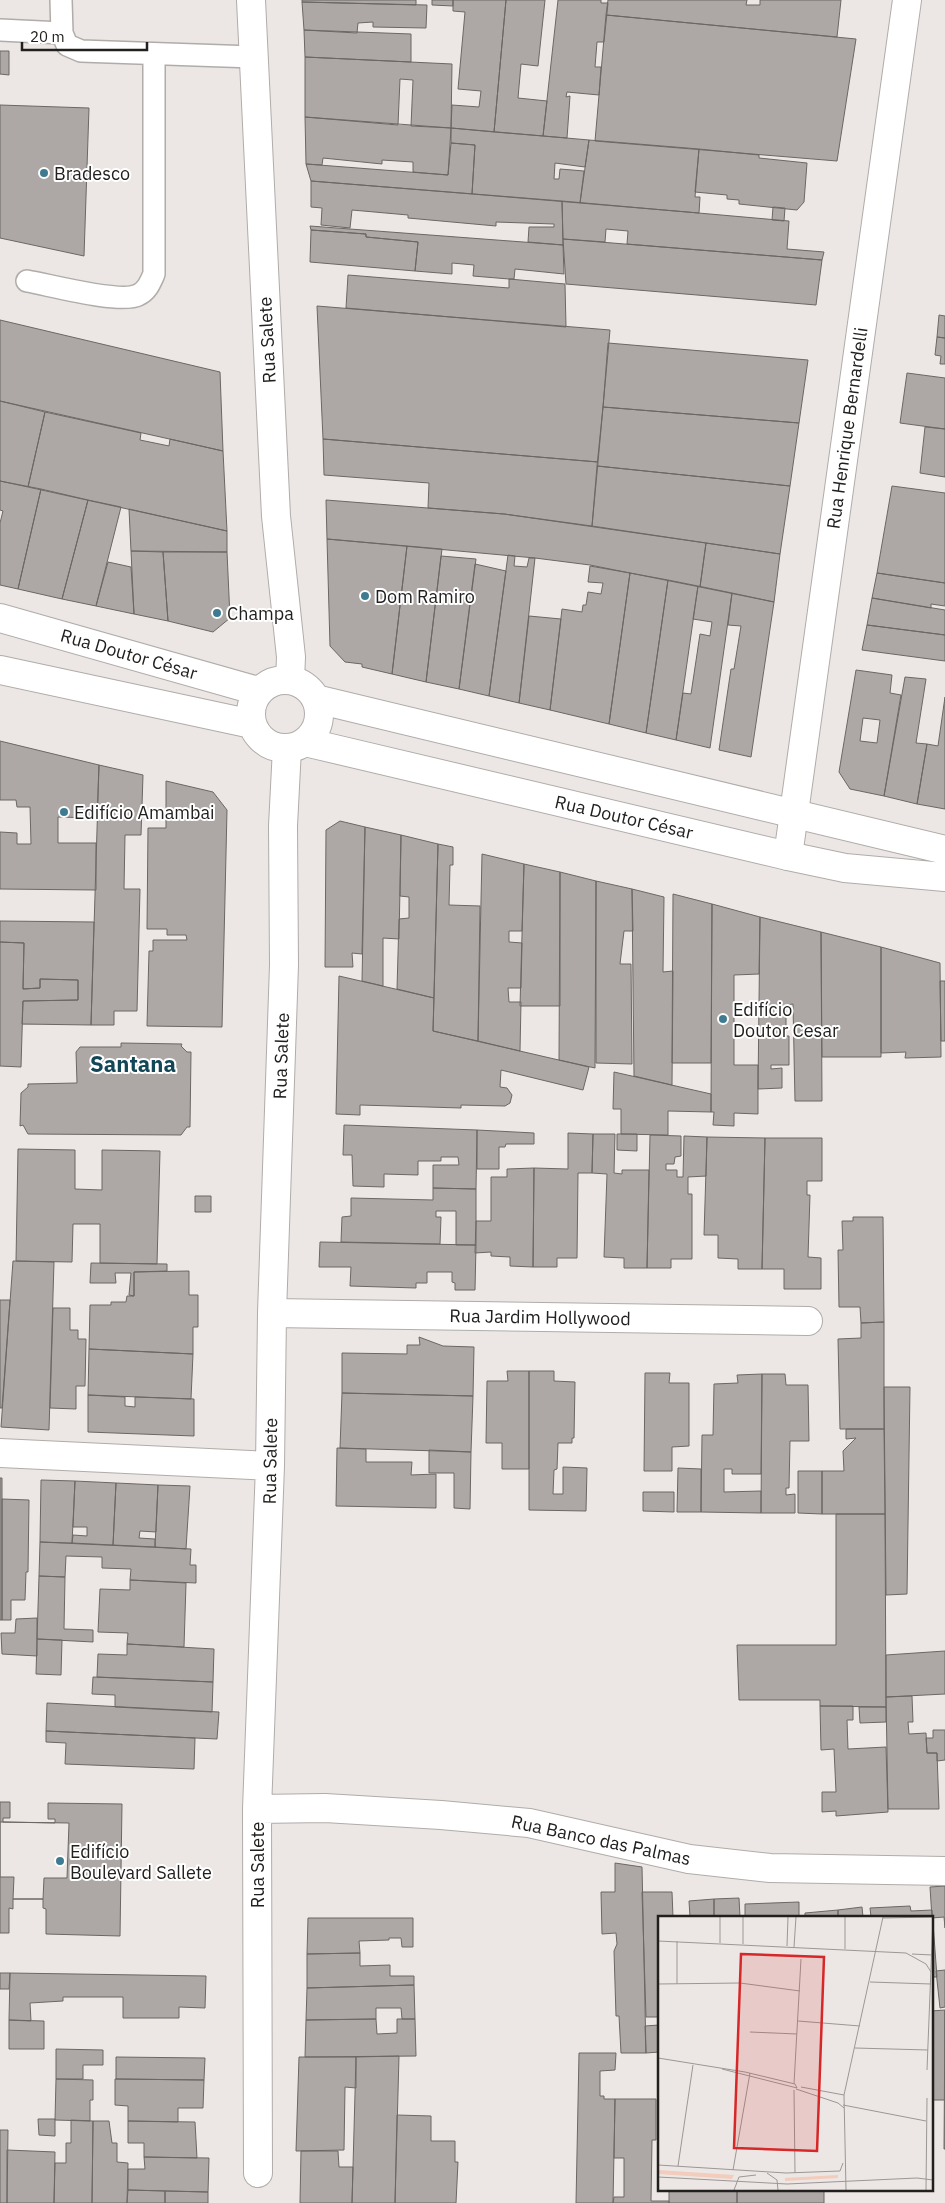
<svg xmlns="http://www.w3.org/2000/svg" width="945" height="2203" font-family="'IBM Plex Sans',sans-serif">
<style>
.building{fill:#ada8a6;stroke:#6b6765;fill-rule:evenodd}
.lines{fill:none;stroke-linecap:round;stroke-linejoin:round}
.service-casing{stroke:#b0acaa;stroke-width:24}
.minor-casing{stroke:#b0acaa;stroke-width:30}
.tertiary-casing{stroke:#b0acaa;stroke-width:30}
.service{stroke:#fff;stroke-width:21}
.minor{stroke:#fff;stroke-width:28}
.tertiary{stroke:#fff;stroke-width:28}
.poi-dot{fill:#3e7b91;stroke:#fff;stroke-width:2}
.labels{text-anchor:middle;dominant-baseline:central;stroke-width:4;stroke-linejoin:round;paint-order:stroke}
.poi-label{font-size:18px;fill:#22201f;stroke:#fff;text-anchor:start}
.street-label{font-size:18px;fill:#22201f;stroke:#fff}
.district-label{font-size:22px;font-weight:bold;fill:#134758;stroke:#fff}
.inset-road{fill:none;stroke:#9b9795;stroke-width:1}
.view{fill:#d62828;fill-opacity:0.15;stroke:#d62828;stroke-width:2.5}
.inset-edge{fill:none;stroke:#22201f;stroke-width:2.5}
</style>
<rect width="100%" height="100%" fill="#ece7e4"/>
<path class="building" d="M302,0H416V5L302,2Z
M432,0H453V6L432,5Z
M453,0H506L494,132L451,128L452,105L479,107L481,91L458,89L465,12L453,11Z
M506,0H545L538,66L521,64L518,98L547,101L543,136L494,132Z
M558,0H601V3H608L604,42H597L595,67H601L599,95L567,92L566,97L570,96L567,138L543,136Z
M608,0H747L746,5H760V0H841L837,37L606,15Z
M302,2L427,5L426,28L373,27V22L358,23L357,33L304,30Z
M606,15L856,39L837,161L595,141Z
M304,30L411,34V62L305,57Z
M0,51H9V75L0,74Z
M305,57L452,64L451,128L411,126L413,80L400,79L398,125L305,117Z
M0,105L89,108L84,256L0,238Z
M305,117L451,128L448,175L413,172V162L382,160V164L323,158L322,165L306,164Z
M451,128L589,140L585,167L555,163L554,179H559L560,169L584,171L580,203L472,194L475,145L451,143Z
M589,140L699,149L695,197H700L699,213L580,203Z
M451,143L475,145L472,194L311,181L306,164L448,175Z
M699,149L759,155V158L807,163L804,202L797,210L739,204V200L727,199V195L695,192Z
M311,181L562,201L563,245L528,242L529,227H554V224L496,222V226L408,218V215L352,210L350,228L321,225L322,208L311,207Z
M562,201L789,221L787,249L824,252L822,260L627,244L628,231L606,229L605,242L563,239Z
M773,207L785,208L784,221L772,220Z
M310,226L563,245L564,274L515,269L514,279H509L473,276L474,265L452,263V274L415,271L418,242L366,237V234L311,230Z
M311,230L366,234V237L418,242L415,271L310,262Z
M563,239L822,260L816,305L566,284Z
M348,275L509,288V279L565,284L566,327L346,308Z
M317,306L610,330L598,462L323,439Z
M939,315L945,316V338L937,337Z
M0,320L220,372L223,451L0,401Z
M937,337L945,338V364H940L941,356L935,355Z
M608,343L808,360L799,423L603,407Z
M907,373L945,378V429L900,423Z
M0,401L45,412L28,487L0,481Z
M603,407L799,423L790,486L597,466Z
M45,412L141,433L140,440L169,446L170,439L223,451L227,531L28,487Z
M925,427L945,429V477L920,473Z
M323,439L598,462L592,526L504,514L428,508L429,483L324,475Z
M597,466L790,486L780,554L592,526Z
M0,481L41,489L18,589L0,585V523L3,511L0,510Z
M892,486L945,493V583L877,573Z
M41,489L88,500L62,599L18,589Z
M88,500L121,507L96,606L62,599Z
M326,500L504,514L706,543L700,587L590,565L535,558L327,539Z
M129,509L227,531V552L131,551Z
M327,539L407,546L392,674L362,667V664L345,662L330,646Z
M706,543L780,554L774,602L700,587Z
M407,546L442,549L426,682L392,674Z
M131,551L163,552L168,621L134,614Z
M163,552H227L230,618L213,632L168,621Z
M508,555L515,556L514,566L527,567L529,558H535L519,703L489,696Z
M441,556L476,559L459,689L426,682Z
M108,562L131,567L134,614L96,606Z
M475,564L506,571L489,696L459,689Z
M590,566L630,573L609,724L550,710L562,609L582,612L583,605H586L588,592L601,594L603,583L588,582Z
M630,573L668,580L646,733L609,724Z
M877,573L945,583V606L931,604V608L872,598Z
M668,580L698,586L676,740L646,733Z
M698,586L732,593L710,748L676,740L683,693L691,694L700,634L710,636L712,622L693,619Z
M732,593L774,602L751,757L719,750L731,669H734L741,626L728,625Z
M872,598L945,610V635L867,625Z
M529,616L561,619L550,710L519,703Z
M867,625L945,635V661L862,650Z
M856,670L892,675L890,693L901,695L884,796L850,789L839,772ZM863,718L880,720L877,743L860,741Z
M905,677L926,679L916,743L927,744L917,804L884,796Z
M945,697V809L917,804L927,744L938,746Z
M0,741L99,765L97,818L58,817V843H96V890L0,889V832L17,833V844H31L30,807H17L16,800H0Z
M99,765L143,775L141,835H125L124,889H140L137,1011H114V1025H91Z
M166,781L213,792L227,810L222,1027L147,1026L149,951H153V940H187L186,935H167V929H147L148,828H166Z
M340,821L365,827L362,954L352,953L353,967H325L326,830Z
M365,827L401,835L399,939L383,938V986L362,981Z
M401,835L438,844L434,998L397,989L399,919L409,918V897L400,896Z
M438,844L453,847V865H450L449,905L480,906L478,1041L433,1031Z
M482,854L524,864L522,931H509V942L522,943L521,988H508L509,1002H521L520,1051L478,1041Z
M524,864L560,872V1006H520Z
M560,872L596,881L595,1068L559,1060Z
M596,881L632,889L633,931H624L620,964H631L632,1064L596,1063Z
M632,889L664,897L663,972L673,971L672,1085L634,1076Z
M673,894L712,904L711,1063H672Z
M712,904L760,917L759,974L734,975V1065H758V1114L734,1113V1126L713,1125L714,1112H711Z
M760,917L821,932L822,1101H795L793,1004L786,1005V1036H789V1065H771V1069L782,1068V1088L758,1089Z
M0,921L94,922L91,1025L22,1024L23,1001L78,1000V980L40,979V988L23,989L24,943L0,942Z
M821,932L881,947V1057H822Z
M0,942L24,943L23,989L40,988V979L78,980V1000L23,1001L21,1067L0,1066Z
M881,947L940,963L941,1057L905,1058L906,1052L881,1053Z
M339,976L434,998L433,1031L589,1067L583,1090L501,1070L500,1087L507,1088L512,1095L510,1103L505,1106L461,1105V1108L360,1105V1115L336,1114Z
M940,981H945V1041H941Z
M121,1043L182,1044L181,1046L187,1052H191L190,1127H187L181,1135L28,1134L23,1125L20,1126L21,1093L28,1087V1084L77,1083L76,1052L80,1047H121Z
M614,1072L711,1094V1112L668,1111V1135L621,1134V1109H613Z
M344,1125L477,1130L476,1189L433,1188V1165H459L458,1157H441V1161H418V1175L384,1174V1187L353,1186L352,1155H343Z
M477,1130L534,1133V1144H506L505,1147H499V1169H477Z
M568,1133L593,1134L592,1173H578L577,1258H557V1267H533L534,1168L568,1169Z
M593,1134H615L614,1173L622,1174V1170H649L647,1268H624V1258L604,1257L607,1174L592,1173Z
M617,1134H637V1151L617,1150Z
M650,1135L681,1136V1156L675,1157L674,1164H666V1170H677V1177H683L684,1136L707,1137L706,1176L688,1177V1194H692V1259H671V1268H647Z
M707,1137L765,1138L762,1269H738V1259L718,1258V1235H704Z
M765,1138H822V1181H807V1195H810L808,1257L821,1258V1289H784V1269H762Z
M18,1149L75,1150V1189L102,1190V1150L160,1151L157,1264L100,1263V1224H73L72,1262L16,1261Z
M534,1168L533,1267L510,1266V1257L491,1256V1252L475,1253L476,1221H491V1177H507V1169Z
M433,1188L476,1189V1245H456V1211H436V1217H441L440,1244L341,1242L342,1217L351,1216V1198L433,1200Z
M195,1196H211V1212H195Z
M853,1217H883L884,1322L861,1323L860,1307H839L838,1250H843L842,1221H853Z
M320,1242L476,1245L475,1290H455V1283L452,1282V1272H427V1283H416V1288L350,1286L351,1267H319Z
M13,1261L54,1262L49,1430L1,1427Z
M91,1263L167,1264V1271L134,1272V1296L129,1295L131,1273H115L116,1283H90Z
M189,1271V1295H198V1327H193V1354L89,1349L90,1305H111V1302H126L127,1296H134V1272Z
M0,1300H10L2,1408H0Z
M53,1308H70V1330H78V1339H86L85,1386H76V1409L50,1408Z
M884,1322V1429H840L838,1339L861,1338V1323Z
M419,1337L443,1346L474,1347L473,1396L342,1393V1353L407,1354V1345H420Z
M89,1349L193,1354L191,1399L88,1395Z
M507,1371H529V1469H502V1443H486L487,1381H508Z
M529,1371H554V1381L575,1382L574,1438H572V1443H558L557,1469L554,1470L553,1494H563V1467L587,1468L586,1511L529,1510Z
M645,1373H670L669,1383H689V1446L672,1447V1471H644Z
M762,1374H785L786,1385H808L809,1441H790L789,1488H786V1495L795,1494V1513H761Z
M762,1374L761,1474H732V1469H724V1492L761,1491V1513L701,1512L702,1435H713L714,1384L738,1383L737,1375Z
M884,1387H910L907,1594L886,1595Z
M342,1393L473,1396L471,1452L340,1448Z
M88,1395L125,1397V1406L135,1407V1397L194,1399V1436L88,1432Z
M846,1429H884L885,1514H822V1471H844L843,1451L856,1438L846,1439Z
M337,1448L366,1449V1462H412L411,1475L436,1474V1508L336,1506Z
M429,1450L471,1452L470,1509L454,1508V1473H429Z
M678,1468L701,1469V1512H677Z
M798,1471H822V1514L798,1513Z
M0,1478H2V1620H0Z
M41,1480L75,1481L72,1543L40,1542Z
M75,1481L116,1483L113,1545L72,1543L73,1535L87,1536V1527H73Z
M116,1483L158,1485L156,1532L140,1531L139,1538L155,1539V1547L113,1545Z
M158,1485L190,1486L186,1549L155,1547Z
M643,1492H674V1512L643,1511Z
M2,1499L29,1500L28,1572H26L25,1600H11V1620H2Z
M836,1514H885L886,1707L820,1706V1700H739L737,1645H836Z
M40,1542L191,1549L190,1565H196V1583L130,1580L131,1569L102,1568V1557L66,1556L65,1577L39,1576Z
M39,1576L65,1577L64,1629L93,1630V1642L37,1639Z
M130,1580L186,1583L184,1647L127,1644L128,1633L98,1632L100,1589L130,1590Z
M37,1618V1656L2,1654L1,1633H15L16,1619Z
M37,1639L62,1640L61,1675L36,1674Z
M127,1644L214,1649L213,1682L97,1677L98,1654L127,1655Z
M945,1651V1694L886,1697V1655Z
M93,1677L213,1682L212,1712L115,1707V1695L92,1694Z
M912,1696L913,1722H908L909,1734L926,1733L927,1753H937L939,1809H888L886,1697Z
M47,1703L219,1712L217,1739L46,1731Z
M820,1706H853V1720H847L848,1749L886,1747L888,1812L836,1816V1811L822,1812V1792H836L834,1749L821,1750Z
M859,1707H886V1722L860,1723Z
M933,1730H945V1760L937,1761V1753H927L926,1738H933Z
M46,1731L195,1738L194,1769L65,1764L66,1743L46,1742Z
M0,1802H10V1818H3V1822L55,1823V1819H48V1803L122,1804L120,1936L46,1934V1909L43,1908V1899H13V1909L9,1908V1933H0Z
M0,1822L69,1823L67,1878H44L43,1899H13L14,1877H0Z
M615,1863L642,1867L646,2053H621L619,2016H616L614,1951L617,1944L616,1933L602,1934L601,1892H615Z
M945,1886V1928L944,1917L932,1918L930,1887Z
M642,1892H672L673,1917H659V2017H646Z
M739,1898L740,1917H714V1899Z
M714,1899V1917H690L689,1901Z
M799,1902V1917H745V1904Z
M910,1906L911,1911L932,1910L937,1977H931V1917H871L870,1908Z
M862,1907L863,1917H838V1910Z
M838,1910V1917H805V1913Z
M308,1918H413V1947H402L401,1938H389V1940L359,1941L360,1953L307,1954Z
M360,1953V1966L390,1965V1976H414V1985L307,1988V1954Z
M945,1970V2007L940,2008L936,1971Z
M0,1973H10L9,1989H0Z
M10,1973L206,1976L205,2008L179,2007V2018H123V1997H63V2001L30,2003L31,2021L9,2020Z
M414,1985L415,2019H402L401,2008H376V2019L306,2020L307,1988Z
M945,2010V2100H931V2011Z
M945,2010V2149H944Z
M376,2019L377,2034L397,2033V2019H415L416,2056L305,2057L306,2020Z
M9,2020L44,2021V2049H9Z
M659,2025V2052L646,2053L645,2026Z
M56,2049L103,2050V2065H83V2079H56Z
M579,2053H616L615,2070L600,2071V2096H604V2099H615L613,2203H576Z
M399,2056L395,2203H352L356,2057Z
M116,2057L205,2058L204,2080L116,2079Z
M299,2057H356V2088L345,2087L344,2150L296,2151Z
M56,2079L93,2080V2100H90V2121L55,2120Z
M115,2079L204,2080L203,2108H178V2122L128,2121V2106L115,2105Z
M615,2099H656V2140H652L651,2201H669V2203H613L614,2197H624V2158H614Z
M397,2115L431,2116V2141H455V2162H458L456,2203H395Z
M38,2119H55V2136L39,2135Z
M71,2120L93,2121L92,2203H54L55,2163H66V2143H71Z
M93,2121H109L112,2143H117V2162L128,2163L127,2203H92Z
M128,2121L195,2122L197,2158L144,2157V2143H128Z
M0,2130H8L7,2203H0Z
M7,2150L55,2152L54,2203H7Z
M301,2151H338L339,2167H353L352,2203H300Z
M144,2157L209,2158L208,2192L128,2190V2169H145Z
M669,2189H737V2203H669Z
M737,2189H824V2203H737Z
M128,2190L165,2191V2203H127Z
M165,2191L208,2192V2203H165Z"/>
<g class="lines">
<defs>
<path id="service" d="M61,0L62,33L67,45L81,51L253,57
M0,30L62,33
M27,281C50,285 120,304 138,295C147,291 150,283 154,274V54"/>
<path id="minor" d="M251,0L276,516L291,657L290,680
M788,856L907,0
M272,1313L808,1321
M0,1453L270,1466
M257,1809L325,1808L441,1815L529,1823L689,1859L770,1868L945,1871
M258,2173L257,1809L270,1466L272,1313L284,965L283,826L287,748"/>
<path id="tertiary" d="M0,618L258,691
M0,670L252,724
M251 714a34 34 0 1 1 68 0a34 34 0 1 1-68 0Z
M316,699L945,850
M305,742L788,856L845,868L945,877"/>
</defs>
<use href="#service" class="service-casing"/>
<use href="#minor" class="minor-casing"/>
<use href="#tertiary" class="tertiary-casing"/>
<use href="#service" class="service"/>
<use href="#minor" class="minor"/>
<use href="#tertiary" class="tertiary"/>
</g>
<g class="poi-dot">
<circle cx="44" cy="173" r="5"/>
<circle cx="365" cy="596" r="5"/>
<circle cx="217" cy="613" r="5"/>
<circle cx="64" cy="812" r="5"/>
<circle cx="723" cy="1019" r="5"/>
<circle cx="60" cy="1861" r="5"/>
</g>
<g class="labels">
<g class="poi-label">
<text x="54" y="173">Bradesco</text>
<text x="375" y="596">Dom Ramiro</text>
<text x="227" y="613">Champa</text>
<text x="74" y="812">Edifício Amambai</text>
<text x="733" y="1009">Edifício<tspan x="733" dy="21">Doutor Cesar</tspan></text>
<text x="70" y="1851">Edifício<tspan x="70" dy="21">Boulevard Sallete</tspan></text>
</g>
<g class="street-label">
<text transform="translate(267 340) rotate(-93)">Rua Salete</text>
<text transform="translate(847 428) rotate(-82)">Rua Henrique Bernardelli</text>
<text transform="translate(129 654) rotate(16)">Rua Doutor César</text>
<text transform="translate(624 817) rotate(13)">Rua Doutor César</text>
<text transform="translate(281 1056) rotate(-88)">Rua Salete</text>
<text transform="translate(540 1317) rotate(1)">Rua Jardim Hollywood</text>
<text transform="translate(270 1461) rotate(-89)">Rua Salete</text>
<text transform="translate(601 1840) rotate(12)">Rua Banco das Palmas</text>
<text transform="translate(257 1865) rotate(-90)">Rua Salete</text>
</g>
<g class="district-label">
<text x="133" y="1063">Santana</text>
</g>
</g>
<g transform="translate(658 1916)">
<rect width="275" height="275" fill="#ece7e4"/>
<path d="M0,254L76,259L74,263L0,258ZM180,259V262L127,265V262Z" fill="#f2ccbc"/>
<path class="inset-road" d="M225,2L275,1M0,25L248,37L268,48L273,56M62,27V1M85,28V1M129,30L130,1M136,31L138,1M187,33V1M254,38L274,39M212,66L273,68M0,68L82,67L142,75M19,68V25M140,105L202,110M92,116L139,118M197,132L270,134M0,142L87,156L137,168L139,172L64,153M269,154L275,1M136,168L143,43M143,171L186,179M138,173L180,187L186,192M136,174L137,257M185,189L268,205M0,249L128,257L182,255L185,247M20,250L35,149M75,254L92,157M109,257L119,264L120,274M0,261L129,268L259,262L275,264M76,274L81,261L98,259M188,274L186,179L225,1M268,274L269,182"/>
<path class="view" d="M83,38L166,41L159,235L76,232Z"/>
<rect width="275" height="275" class="inset-edge"/>
</g>
<path d="M22 42v8h125v-8" fill="none" stroke="#22201f" stroke-width="2.5"/>
<text x="30" y="42" font-size="15" fill="#22201f" stroke="#ffffff" stroke-width="4" paint-order="stroke">20 m</text>
</svg>
